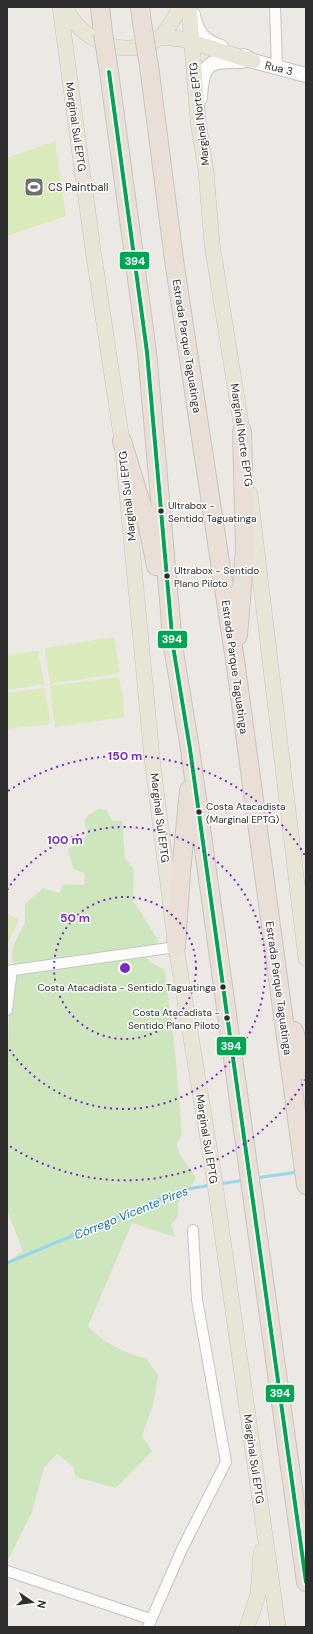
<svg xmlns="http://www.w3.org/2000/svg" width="313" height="1634" font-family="'DM Sans',sans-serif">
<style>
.green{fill:#cee6be}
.pitch{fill:#d9eabb}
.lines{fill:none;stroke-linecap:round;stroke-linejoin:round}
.stream{stroke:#99d6ec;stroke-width:3}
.street-casing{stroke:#c5c4c5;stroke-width:12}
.secondary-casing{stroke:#c5c4c5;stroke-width:16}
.primary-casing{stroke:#c6c5c4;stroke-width:16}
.highway-casing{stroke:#c6c5c4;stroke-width:20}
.street{stroke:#fcfcfb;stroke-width:10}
.secondary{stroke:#fcfcfb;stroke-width:14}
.primary{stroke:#e8e4d6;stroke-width:15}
.highway{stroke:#eadfd6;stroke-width:18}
.highway-bridge-casing{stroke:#c6c5c4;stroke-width:20;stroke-linecap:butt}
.highway-bridge{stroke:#eadfd6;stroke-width:18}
.bus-1-casing{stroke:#fff;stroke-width:7}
.bus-1{stroke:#00a651;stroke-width:4}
.ring{fill:none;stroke:#7b2cbf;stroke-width:2;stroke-dasharray:2 4}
.bus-dot{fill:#2e2e2e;stroke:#fff;stroke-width:1.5}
.labels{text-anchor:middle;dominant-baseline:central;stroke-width:3;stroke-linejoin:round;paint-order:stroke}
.bus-label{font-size:10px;fill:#2e2e2e;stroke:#fff;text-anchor:start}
.street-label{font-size:11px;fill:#2e2e2e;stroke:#fff}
.poi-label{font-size:11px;fill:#2e2e2e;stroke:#fff;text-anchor:start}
.water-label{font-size:12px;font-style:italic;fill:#0d6fa3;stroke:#fff}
.centre{fill:#7b2cbf;stroke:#fff;stroke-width:2}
.ring-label{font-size:12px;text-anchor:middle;font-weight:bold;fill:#7b2cbf;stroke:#fff;stroke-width:3;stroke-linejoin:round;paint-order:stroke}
.line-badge{stroke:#fff;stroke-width:1.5}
.badge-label{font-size:11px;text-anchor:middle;font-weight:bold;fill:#fff}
</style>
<rect width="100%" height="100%" fill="#ece8e4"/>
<path class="green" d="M98,809L107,810L112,821H122L125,858L134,870L133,901L159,941L146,956L150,962L165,970L176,1060L182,1136C180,1138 178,1142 177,1145C176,1151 192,1171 196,1179L178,1202V1217L171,1224L175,1237L132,1223L88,1326C103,1343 124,1353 146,1358L158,1375L154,1401L142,1436L152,1451L116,1488L76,1477L73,1466L57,1454L44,1467L32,1512L7,1562V1262L23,1251L7,1210V1066L10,997L17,980L14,965L12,958L13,946L25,922V904L43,888L59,893L63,884L85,885L84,873L73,869L68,849L81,841L88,833L84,822L88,815Z"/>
<path class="pitch" d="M55,141L66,216L7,236V158Z
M114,637L120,673L50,684L45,648Z
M38,651L44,684L7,690V655Z
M119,677L123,697L124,717L55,727L50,686Z
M45,688L50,724L7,729V693Z
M7,914L19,920L7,945Z"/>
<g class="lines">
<path class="stream" d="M256,1178L298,1172
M219,1184L245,1180
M7,1263L182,1190L211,1185"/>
<defs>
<path id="street" d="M275,7L277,67
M7,971L176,947
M7,1010L12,970
M7,1571L150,1619
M148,1627L182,1549L226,1462L197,1300L193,1230"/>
<path id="secondary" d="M193,15C197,33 203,41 221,47
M244,56L253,61L306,75
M200,98C202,62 209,60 242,61"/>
<path id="primary" d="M60,7L93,250L122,441L152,758L176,947L213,1170L278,1627
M66,7C77,38 121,58 151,43C165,36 173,20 180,7
M189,7L198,121L206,171L212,244L244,442
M159,37L181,39L253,61
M250,494L306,959
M247,1627L258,1595L261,1552"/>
<path id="highway" d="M100,7L103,33
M140,7L142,23
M149,66L175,267L236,667L306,1185
M109,72L147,352L173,646L190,749L306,1582
M122,441L148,526L156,566
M238,636L245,548L242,431
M176,947L181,872L189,790
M294,1031L306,1071"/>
</defs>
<use href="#street" class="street-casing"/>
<use href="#secondary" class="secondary-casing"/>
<use href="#primary" class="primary-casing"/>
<use href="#highway" class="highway-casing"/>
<use href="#street" class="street"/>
<use href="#secondary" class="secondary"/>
<use href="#primary" class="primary"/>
<use href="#highway" class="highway"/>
<defs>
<path id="highway-bridge" d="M142,23L149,66
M103,33L109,72"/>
</defs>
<use href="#highway-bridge" class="highway-bridge-casing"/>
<use href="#highway-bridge" class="highway-bridge"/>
<defs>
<path id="bus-1" d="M109,72L147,352L173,646L190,749L306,1582"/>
</defs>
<use href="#bus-1" class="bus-1-casing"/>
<use href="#bus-1" class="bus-1"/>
</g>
<g class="ring">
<circle cx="125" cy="968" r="71"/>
<path d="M7 890A141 141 0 1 1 7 1046"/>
<path d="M306 1079A212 212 0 0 1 8 1145M8 791A212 212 0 0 1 306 857"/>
</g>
<defs>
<symbol id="stadium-square" viewBox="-11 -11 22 22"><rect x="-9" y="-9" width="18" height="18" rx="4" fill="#706f6e" stroke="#fff"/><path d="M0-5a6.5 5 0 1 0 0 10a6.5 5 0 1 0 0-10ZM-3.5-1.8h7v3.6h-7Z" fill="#fff"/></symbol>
</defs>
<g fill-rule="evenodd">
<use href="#stadium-square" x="23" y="176" width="22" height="22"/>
</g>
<g class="bus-dot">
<circle cx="161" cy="511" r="3.5"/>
<circle cx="167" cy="576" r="3.5"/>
<circle cx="199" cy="812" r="3.5"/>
<circle cx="223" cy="987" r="3.5"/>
<circle cx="227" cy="1018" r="3.5"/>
</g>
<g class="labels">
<g class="bus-label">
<text x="168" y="505">Ultrabox -<tspan x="168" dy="13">Sentido Taguatinga</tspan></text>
<text x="174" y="570">Ultrabox - Sentido<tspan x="174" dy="13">Plano Piloto</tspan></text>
<text x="206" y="806">Costa Atacadista<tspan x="206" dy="13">(Marginal EPTG)</tspan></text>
<text x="216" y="987" text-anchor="end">Costa Atacadista - Sentido Taguatinga</text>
<text x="220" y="1012" text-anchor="end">Costa Atacadista -<tspan x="220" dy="13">Sentido Plano Piloto</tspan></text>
</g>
<g class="street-label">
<text transform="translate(279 68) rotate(14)">Rua 3</text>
<text transform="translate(199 114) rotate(-97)">Marginal Norte EPTG</text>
<text transform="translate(76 127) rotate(82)">Marginal Sul EPTG</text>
<text transform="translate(187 346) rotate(81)">Estrada Parque Taguatinga</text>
<text transform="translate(242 435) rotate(82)">Marginal Norte EPTG</text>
<text transform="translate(127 496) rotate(-96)">Marginal Sul EPTG</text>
<text transform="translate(235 667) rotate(82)">Estrada Parque Taguatinga</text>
<text transform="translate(160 818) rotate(83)">Marginal Sul EPTG</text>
<text transform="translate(279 988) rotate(82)">Estrada Parque Taguatinga</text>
<text transform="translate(207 1139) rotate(81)">Marginal Sul EPTG</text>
<text transform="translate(254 1459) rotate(82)">Marginal Sul EPTG</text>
</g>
<g class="poi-label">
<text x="48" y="187">CS Paintball</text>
</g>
<g class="water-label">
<text transform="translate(131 1213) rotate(-22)">Córrego Vicente Pires</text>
</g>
</g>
<circle cx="125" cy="968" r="6" class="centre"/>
<g class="ring-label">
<text x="125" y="760">150 m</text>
<text x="65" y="844">100 m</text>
<text x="75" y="922">50 m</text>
</g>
<g class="line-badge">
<rect x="119" y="251" width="31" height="19" rx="4" fill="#00a651"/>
<rect x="157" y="630" width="31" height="19" rx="4" fill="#00a651"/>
<rect x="216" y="1036" width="31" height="20" rx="4" fill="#00a651"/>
<rect x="265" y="1384" width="30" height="19" rx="4" fill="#00a651"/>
</g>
<g class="badge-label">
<text x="135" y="265">394</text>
<text x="172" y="643">394</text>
<text x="231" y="1050">394</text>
<text x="280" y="1397">394</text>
</g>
<rect width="313" height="1634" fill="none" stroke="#2e2e2e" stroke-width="16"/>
<g transform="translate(32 1602) rotate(103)" stroke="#ffffff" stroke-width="3" paint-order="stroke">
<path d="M0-3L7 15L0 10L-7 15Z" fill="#2e2e2e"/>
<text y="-6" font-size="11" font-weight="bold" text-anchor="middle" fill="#2e2e2e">N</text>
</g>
</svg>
